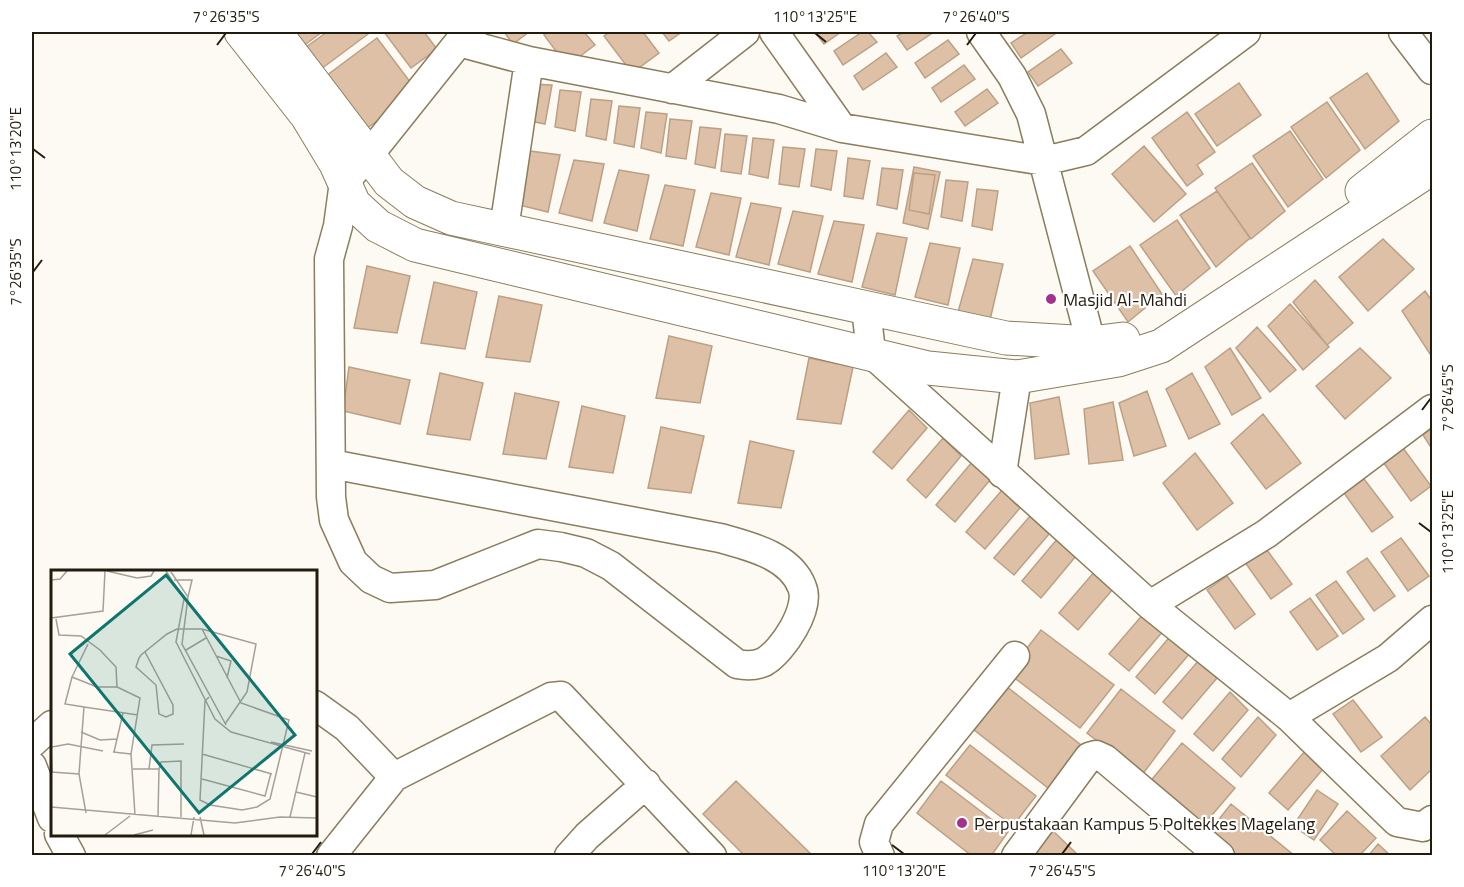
<svg xmlns="http://www.w3.org/2000/svg" width="1464" height="887" font-family="'Titillium Web',sans-serif">
<style>
.building{fill:#ddc0a6;stroke:#bca085;stroke-width:1.5}
.lines{fill:none;stroke-linecap:round;stroke-linejoin:round}
.street-casing{stroke:#8b7d5d;stroke-width:31}
.secondary-casing{stroke:#8b7d5d;stroke-width:35}
.street{stroke:#fff;stroke-width:28}
.secondary{stroke:#fff;stroke-width:33}
.ticks{fill:none;stroke:#221c0f;stroke-width:2}
.poi-dot{fill:#a3318e;stroke:#fff;stroke-width:2}
.labels{text-anchor:middle;dominant-baseline:central;stroke-width:4.5;stroke-linejoin:round;paint-order:stroke}
.poi-label{font-size:18px;fill:#221c0f;stroke:#fff;text-anchor:start}
.inset-road{fill:none;stroke:#a5a198;stroke-width:1.5}
.view{fill:#0f766e;fill-opacity:0.15;stroke:#0f766e;stroke-width:3}
.inset-edge{fill:none;stroke:#221c0f;stroke-width:3}
.neatline{fill:none;stroke:#221c0f;stroke-width:2}
.ticks-label{font-size:15px;text-anchor:middle;fill:#221c0f}
</style>
<rect width="100%" height="100%" fill="#fdfaf3"/>
<path class="building" d="M290,32H322L302,47Z
M327,32H366L368,34L321,69L305,48Z
M384,32H424L437,49L411,68Z
M504,32H529L513,44Z
M548,32H584L595,45L567,66L544,35Z
M610,32H643L659,53L632,73L604,36Z
M662,32H682L669,41Z
M815,32H841L824,44Z
M862,32H868L877,42L843,65L834,51Z
M904,32H934L907,50L897,36Z
M1028,32H1053L1055,34L1021,58L1011,43Z
M377,38L417,91L366,129L326,76Z
M948,40L959,54L925,78L915,63Z
M1061,49L1072,63L1038,86L1028,72Z
M886,53L897,67L863,90L854,76Z
M964,65L975,79L941,102L932,88Z
M1367,73L1399,121L1365,149L1330,98Z
M1239,83L1261,115L1217,146L1195,114Z
M530,84L552,85L545,124L525,120Z
M987,89L998,103L965,126L955,112Z
M560,90L581,92L575,131L555,127Z
M591,99L612,101L606,140L586,136Z
M1327,102L1360,150L1326,178L1291,127Z
M619,106L640,108L634,147L614,143Z
M646,112L667,114L661,153L641,148Z
M1187,112L1215,152L1197,165L1203,174L1187,186L1152,138Z
M670,119L692,121L686,159L666,156Z
M700,127L721,129L715,168L695,164Z
M1290,131L1323,179L1288,207L1253,156Z
M725,134L747,136L741,174L721,171Z
M753,138L774,140L768,178L749,174Z
M1144,146L1186,194L1154,222L1112,174Z
M783,147L805,149L799,187L779,184Z
M816,149L837,151L831,190L811,186Z
M530,151L560,155L548,212L515,204Z
M848,158L870,161L863,199L844,196Z
M574,160L604,164L592,221L559,213Z
M1252,163L1285,211L1251,239L1215,188Z
M914,167L940,172L928,229L903,223Z
M882,168L903,170L897,209L877,205Z
M619,170L649,175L637,231L604,223Z
M914,173L935,175L929,214L909,210Z
M946,180L968,182L962,221L941,217Z
M665,185L695,190L683,246L650,239Z
M977,189L998,191L992,230L972,226Z
M1217,191L1250,238L1216,267L1180,215Z
M711,193L741,198L729,255L696,247Z
M751,203L781,208L769,265L736,257Z
M793,211L823,216L810,272L778,264Z
M1177,220L1210,268L1176,296L1140,245Z
M834,221L864,225L852,282L818,274Z
M877,233L907,238L895,295L862,287Z
M1383,239L1414,269L1368,311L1339,277Z
M930,243L960,248L948,305L915,297Z
M1130,246L1162,294L1128,322L1093,271Z
M973,259L1003,264L990,320L958,312Z
M367,266L410,276L397,333L354,328Z
M1315,280L1353,323L1327,345L1293,302Z
M434,282L477,292L465,349L421,343Z
M1425,291L1432,301V357L1402,311Z
M499,296L542,305L530,362L486,357Z
M1290,304L1329,347L1303,370L1268,326Z
M1257,327L1296,370L1270,392L1236,348Z
M669,336L712,346L700,403L656,398Z
M1230,348L1261,398L1232,415L1205,367Z
M1360,348L1391,378L1345,419L1316,386Z
M809,358L853,367L841,424L797,419Z
M349,367L410,380L400,424L343,411Z
M440,373L483,383L470,440L427,434Z
M1192,373L1220,424L1189,439L1166,389Z
M1147,391L1166,446L1134,456L1119,403Z
M515,393L559,402L546,459L503,454Z
M1059,397L1069,454L1035,459L1030,403Z
M1113,402L1123,460L1089,464L1084,409Z
M582,406L625,416L613,473L569,467Z
M909,410L927,428L892,469L873,452Z
M1263,414L1301,463L1266,489L1231,443Z
M661,427L704,436L691,493L648,488Z
M1432,428V449L1423,435Z
M943,438L961,456L926,498L907,480Z
M750,441L794,451L781,508L738,503Z
M1403,448L1431,486L1411,501L1383,462Z
M1195,453L1233,503L1197,530L1163,483Z
M972,462L990,480L955,522L936,505Z
M1364,479L1393,517L1372,532L1344,493Z
M1002,490L1020,508L985,549L966,532Z
M1030,516L1049,534L1014,575L994,558Z
M1058,538L1076,556L1041,598L1022,581Z
M1401,538L1429,576L1408,591L1381,552Z
M1264,546L1292,584L1271,599L1244,561Z
M1367,558L1395,596L1374,611L1347,572Z
M1095,571L1113,589L1078,630L1059,613Z
M1227,576L1255,614L1235,629L1207,590Z
M1336,581L1364,619L1343,634L1316,595Z
M1310,598L1338,636L1317,650L1290,612Z
M1145,612L1164,630L1129,671L1109,654Z
M1041,630L1114,685L1080,728L1008,673Z
M1172,634L1191,652L1155,694L1136,677Z
M1199,660L1217,678L1182,719L1163,702Z
M1006,686L1086,749L1053,792L973,729Z
M1121,689L1175,731L1142,775L1087,733Z
M1230,692L1248,710L1213,751L1194,734Z
M1353,700L1382,737L1361,752L1333,714Z
M1258,717L1276,735L1241,777L1222,759Z
M1425,717L1432,725V769L1410,790L1381,756Z
M1182,743L1235,788L1201,828L1149,783Z
M970,745L1036,796L1013,826L946,775Z
M1305,751L1323,769L1288,810L1269,793Z
M736,781L813,856H745L703,814Z
M941,781L1008,832L991,856H972L917,813Z
M1317,790L1338,804L1314,840L1293,826Z
M1231,804L1295,856H1225L1204,838Z
M1347,811L1376,838L1359,856H1337L1320,840Z
M1051,829L1079,856H1027Z
M1378,844L1391,856H1368Z"/>
<g class="lines">
<defs>
<path id="street" d="M774,32L842,128
M981,32L1012,76L1031,114L1091,343
M1403,32L1432,70
M459,42L529,61L779,109L842,128L1044,161L1086,151L1246,32
M672,89L745,32
M504,229L529,61
M866,307L871,353L1150,605L1289,717L1397,822L1423,827L1432,820
M331,464L720,538C748,546 790,555 802,587C811,608 783,651 764,662C755,666 747,666 737,664L611,566L586,553L561,547L538,544L435,585L390,588L371,579L353,562L334,520L331,497L329,259L338,226L344,182L368,156L459,42L472,32
M1002,473L1017,377
M1150,605L1266,534L1432,409
M315,705L347,728L394,777L551,697L561,696L712,856
M1289,717L1388,658L1432,620
M32,743L52,725
M32,766L52,818
M59,834L71,856
M331,856L394,777
M569,856L587,836L646,784
M880,856L874,842L879,824L1015,656
M1016,856L1089,757L1096,755L1105,759L1220,856"/>
<path id="secondary" d="M241,32L307,116L336,164L354,204L378,226L415,245L928,368L1017,377L1118,360L1161,346L1432,168
M275,32L389,182L415,202L451,218L1006,338L1091,343L1123,339
M1362,191L1432,136"/>
</defs>
<use href="#street" class="street-casing"/>
<use href="#secondary" class="secondary-casing"/>
<use href="#street" class="street"/>
<use href="#secondary" class="secondary"/>
</g>
<path class="ticks" d="M815,33L826,42M217,45L226,33M967,45L976,33M33,149L45,158M33,272L42,260M1422,410L1431,398M1419,523L1431,532M892,845L904,854M312,854L321,842M1062,854L1071,842"/>
<g class="poi-dot">
<circle cx="1051" cy="299" r="6"/>
<circle cx="962" cy="823" r="6"/>
</g>
<g class="labels">
<g class="poi-label">
<text x="1063" y="299">Masjid Al-Mahdi</text>
<text x="974" y="823">Perpustakaan Kampus 5 Poltekkes Magelang</text>
</g>
</g>
<g transform="translate(51 570)">
<rect width="266" height="266" fill="#fdfaf3"/>
<path class="inset-road" d="M56,1L86,8L100,6L103,1M115,1L133,29L125,72L164,149L180,162L259,184M120,2L137,27L131,74L175,155M0,10L9,9L16,1M123,10H141L137,27M0,48L52,41L54,1M5,49L8,65L30,66L49,80L65,97L66,117L89,128L80,184L84,245M151,59L190,133L238,150L219,229L206,237L191,240L159,235L149,230L154,131L158,127M37,74L21,107L46,117H66M135,80L155,68M94,82L122,135V144L115,147L108,144L105,115L85,97L88,88L90,85L116,64L126,59H151L205,74L196,122L174,154M165,86L180,91L176,108M21,107L14,134L33,137L28,204L35,243M33,137L87,145M30,162L49,170L66,169M220,172L261,181M0,177L1,202M1,177L17,174L52,181M62,182L80,184M63,182L72,143M151,184L221,204M82,199H108L107,246M98,199L101,175L133,174M108,199L110,192L130,191V247M0,202L28,204M151,209L214,226L220,203M245,222L266,227M0,237L184,253L229,247L266,248M149,247L153,265M239,247L254,183M54,265L79,246M83,265L102,260M140,265L143,247"/>
<path class="view" d="M115,5L244,165L148,243L19,84Z"/>
<rect width="266" height="266" class="inset-edge"/>
</g>
<rect width="1464" height="887" fill="none" stroke="#ffffff" stroke-width="66"/>
<rect x="33" y="33" width="1398" height="821" class="neatline"/>
<g class="ticks-label">
<text x="226" y="22">7°26'35"S</text>
<text x="815" y="22">110°13'25"E</text>
<text x="976" y="22">7°26'40"S</text>
<text transform="translate(16 149) rotate(-90)" y="5">110°13'20"E</text>
<text transform="translate(16 272) rotate(-90)" y="5">7°26'35"S</text>
<text transform="translate(1448 398) rotate(-90)" y="5">7°26'45"S</text>
<text transform="translate(1448 532) rotate(-90)" y="5">110°13'25"E</text>
<text x="312" y="876">7°26'40"S</text>
<text x="904" y="876">110°13'20"E</text>
<text x="1062" y="876">7°26'45"S</text>
</g>
</svg>
